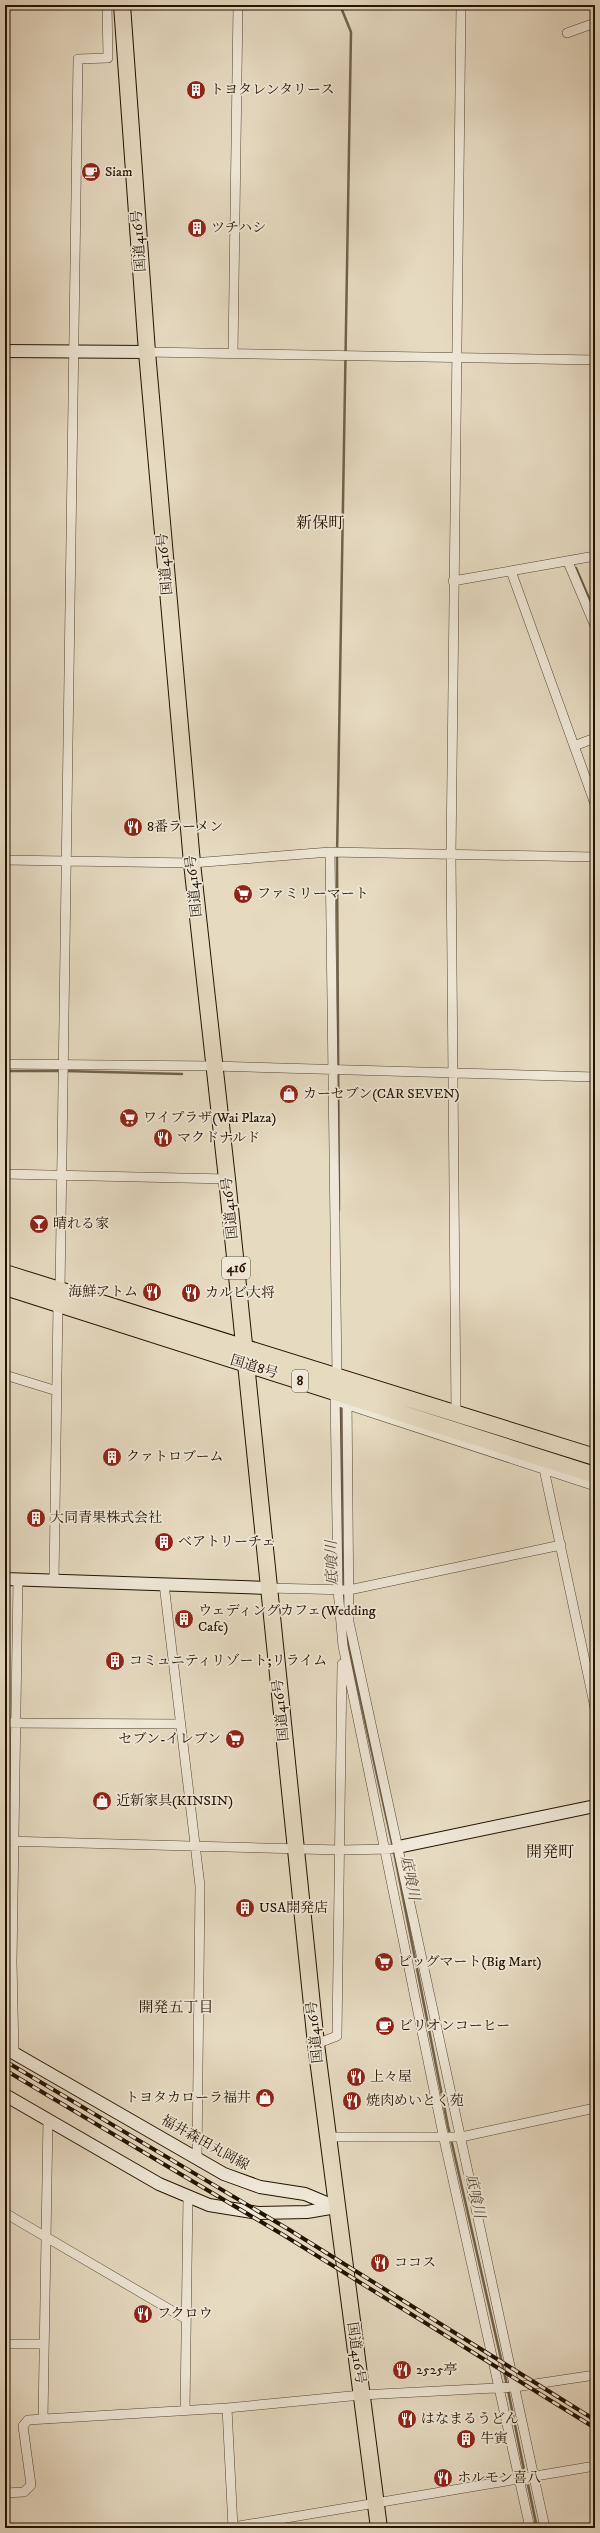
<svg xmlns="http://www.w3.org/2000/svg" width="600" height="2533" font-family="'IM FELL DW Pica','Noto Serif JP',serif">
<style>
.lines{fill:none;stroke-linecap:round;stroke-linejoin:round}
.stream{stroke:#70614c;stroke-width:2.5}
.street-casing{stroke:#544430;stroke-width:10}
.secondary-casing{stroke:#231200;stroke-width:14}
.highway-casing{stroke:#231200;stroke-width:18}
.street{stroke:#efe7d7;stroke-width:9}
.secondary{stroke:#efe7d7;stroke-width:12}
.highway{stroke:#e6dac1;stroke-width:16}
.rail-casing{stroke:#231200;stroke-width:4}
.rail{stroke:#efe7d7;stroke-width:2.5;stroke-dasharray:8;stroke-linecap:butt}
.labels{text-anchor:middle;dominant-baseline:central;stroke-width:3.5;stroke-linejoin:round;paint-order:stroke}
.shield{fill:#efe7d7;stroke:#605240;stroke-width:1}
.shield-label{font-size:13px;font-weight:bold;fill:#231200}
.poi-label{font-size:14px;fill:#231200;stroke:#efe7d7;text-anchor:start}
.street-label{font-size:14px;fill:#231200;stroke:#efe7d7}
.water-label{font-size:15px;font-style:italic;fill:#5d4d39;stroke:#efe7d7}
.neighbourhood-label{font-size:15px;fill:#231200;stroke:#efe7d7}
.quarter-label{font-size:16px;fill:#231200;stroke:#efe7d7}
</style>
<rect width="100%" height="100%" fill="#e6dac1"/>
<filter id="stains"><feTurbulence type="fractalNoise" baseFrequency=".005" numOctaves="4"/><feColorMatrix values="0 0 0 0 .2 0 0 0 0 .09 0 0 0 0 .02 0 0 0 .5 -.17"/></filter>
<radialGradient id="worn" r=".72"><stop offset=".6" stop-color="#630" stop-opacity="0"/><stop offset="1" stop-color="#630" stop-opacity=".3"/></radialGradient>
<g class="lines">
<path class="stream" d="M576,568L595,612
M5,1071H60
M65,1071L182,1074
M339,1210L337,857L351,32L340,5
M341,1405L343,1598
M346,1635L394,1852L448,2126L507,2385
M508,2390L525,2475
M527,2480L537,2528"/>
<defs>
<path id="street" d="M567,33L595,23
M147,352L595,360
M233,354L238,5
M568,562L595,626
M511,571L595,804
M453,581L595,556
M574,746L595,738
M330,852L337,1375
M5,860L192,863L330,852L595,857
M5,1064L213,1066L595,1077
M5,1174L227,1179
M60,1290L78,59L108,58L107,5
M5,1375L57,1391
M335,1392L338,1590L343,1646L444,2139L530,2528
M347,1395L349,1622L545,2528
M342,1403L595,1486
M456,1413L451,856L461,5
M544,1469L595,1708
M54,1581L58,1304
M164,1584L200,1886L197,2159
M269,1588L349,1590L561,1545
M5,1723L180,1724
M5,1841L340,1850L391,1849
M316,2044L337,2036L342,1664
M14,2053L12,1962L18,1580
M326,2137H461L595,2108
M5,2213L186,2319
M5,2344H44
M227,2408L233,2528
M185,2410L188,2197
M43,2419L48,2119
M5,2493L24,2492L31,2485L23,2426L28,2420L227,2408L361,2395L515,2387L595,2375
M233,2527L595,2466"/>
<path id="secondary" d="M5,351L147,352
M5,1579L269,1588
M398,1847L595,1806
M5,2048L224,2174L260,2187L305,2194L336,2207
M5,2095L159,2184L209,2205L258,2213L307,2212L336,2207"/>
<path id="highway" d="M122,5L147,352L192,863L227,1179L316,2044L379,2528
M5,1273L595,1457
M5,1287L595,1475"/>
</defs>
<use href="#street" class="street-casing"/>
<use href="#secondary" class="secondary-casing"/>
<use href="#highway" class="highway-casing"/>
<use href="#street" class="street"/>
<use href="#secondary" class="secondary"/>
<use href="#highway" class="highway"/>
<defs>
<path id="rail" d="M5,2061L288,2229L595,2420
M5,2070L285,2236L595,2428"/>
</defs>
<use href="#rail" class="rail-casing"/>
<use href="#rail" class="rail"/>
</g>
<defs>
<symbol id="building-disc" viewBox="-11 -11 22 22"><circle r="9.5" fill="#8f2418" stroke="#efe7d7"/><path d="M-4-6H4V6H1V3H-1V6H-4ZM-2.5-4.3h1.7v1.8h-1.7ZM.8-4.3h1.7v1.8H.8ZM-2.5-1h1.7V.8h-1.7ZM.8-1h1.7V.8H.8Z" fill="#fff"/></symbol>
<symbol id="cafe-disc" viewBox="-11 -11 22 22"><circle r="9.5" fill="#8f2418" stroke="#efe7d7"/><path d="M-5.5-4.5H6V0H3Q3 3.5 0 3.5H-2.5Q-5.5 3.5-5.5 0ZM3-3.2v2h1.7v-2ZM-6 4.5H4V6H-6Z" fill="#fff"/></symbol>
<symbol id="restaurant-disc" viewBox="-11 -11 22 22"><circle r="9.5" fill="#8f2418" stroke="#efe7d7"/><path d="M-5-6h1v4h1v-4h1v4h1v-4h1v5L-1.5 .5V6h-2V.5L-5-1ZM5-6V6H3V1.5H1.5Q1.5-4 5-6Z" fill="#fff"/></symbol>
<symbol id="supermarket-disc" viewBox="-11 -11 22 22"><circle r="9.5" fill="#8f2418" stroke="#efe7d7"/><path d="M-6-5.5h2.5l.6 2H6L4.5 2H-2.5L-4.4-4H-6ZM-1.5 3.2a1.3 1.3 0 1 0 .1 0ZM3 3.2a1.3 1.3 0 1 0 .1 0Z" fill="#fff"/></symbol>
<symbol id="shop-disc" viewBox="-11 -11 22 22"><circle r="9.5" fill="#8f2418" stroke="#efe7d7"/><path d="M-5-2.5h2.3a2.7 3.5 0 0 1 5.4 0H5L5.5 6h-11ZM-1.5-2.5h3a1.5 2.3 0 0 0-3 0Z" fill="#fff"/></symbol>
<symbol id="bar-disc" viewBox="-11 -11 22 22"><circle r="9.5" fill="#8f2418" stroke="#efe7d7"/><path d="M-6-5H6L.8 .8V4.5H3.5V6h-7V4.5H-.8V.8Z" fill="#fff"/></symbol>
</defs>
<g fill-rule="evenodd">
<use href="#building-disc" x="185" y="79" width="22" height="22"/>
<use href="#cafe-disc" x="80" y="161" width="22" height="22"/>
<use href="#building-disc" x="186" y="217" width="22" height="22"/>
<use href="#restaurant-disc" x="122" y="816" width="22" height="22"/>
<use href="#supermarket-disc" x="232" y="883" width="22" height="22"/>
<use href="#shop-disc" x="278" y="1083" width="22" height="22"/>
<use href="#supermarket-disc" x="118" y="1107" width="22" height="22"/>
<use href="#restaurant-disc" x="152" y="1127" width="22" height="22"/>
<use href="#bar-disc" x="28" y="1213" width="22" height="22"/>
<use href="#restaurant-disc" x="141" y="1281" width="22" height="22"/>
<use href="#restaurant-disc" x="180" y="1282" width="22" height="22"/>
<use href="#building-disc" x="101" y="1446" width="22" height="22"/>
<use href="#building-disc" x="25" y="1507" width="22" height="22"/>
<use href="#building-disc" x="153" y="1531" width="22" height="22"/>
<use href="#building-disc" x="173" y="1608" width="22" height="22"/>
<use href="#building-disc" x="104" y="1650" width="22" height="22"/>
<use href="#supermarket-disc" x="224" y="1728" width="22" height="22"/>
<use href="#shop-disc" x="91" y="1790" width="22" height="22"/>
<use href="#building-disc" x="234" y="1897" width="22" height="22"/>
<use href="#supermarket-disc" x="373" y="1951" width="22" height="22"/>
<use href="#cafe-disc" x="374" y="2015" width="22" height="22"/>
<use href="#restaurant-disc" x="345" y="2066" width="22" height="22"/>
<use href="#shop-disc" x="254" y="2087" width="22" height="22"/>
<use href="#restaurant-disc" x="341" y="2090" width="22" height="22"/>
<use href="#restaurant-disc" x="369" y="2252" width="22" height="22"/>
<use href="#restaurant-disc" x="132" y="2303" width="22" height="22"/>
<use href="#restaurant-disc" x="391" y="2359" width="22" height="22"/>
<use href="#restaurant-disc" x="396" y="2408" width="22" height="22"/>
<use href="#building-disc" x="455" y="2428" width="22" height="22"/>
<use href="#restaurant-disc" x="432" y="2467" width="22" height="22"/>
</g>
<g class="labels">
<g class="shield">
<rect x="222" y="1257" width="28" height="22" rx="3"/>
<rect x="292" y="1370" width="16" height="22" rx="3"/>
</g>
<g class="shield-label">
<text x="236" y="1268">416</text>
<text x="300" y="1381">8</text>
</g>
<g class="poi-label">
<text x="210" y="90">トヨタレンタリース</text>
<text x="105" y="172">Siam</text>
<text x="211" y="228">ツチハシ</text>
<text x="147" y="827">8番ラーメン</text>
<text x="257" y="894">ファミリーマート</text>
<text x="303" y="1094">カーセブン(CAR SEVEN)</text>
<text x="143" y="1118">ワイプラザ(Wai Plaza)</text>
<text x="177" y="1138">マクドナルド</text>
<text x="53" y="1224">晴れる家</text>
<text x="138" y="1292" text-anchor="end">海鮮アトム</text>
<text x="205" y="1293">カルビ大将</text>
<text x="126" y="1457">クァトロブーム</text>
<text x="50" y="1518">大同青果株式会社</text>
<text x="178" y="1542">ベアトリーチェ</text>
<text x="198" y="1611">ウェディングカフェ(Wedding<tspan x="198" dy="16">Cafe)</tspan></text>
<text x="129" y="1661">コミュニティリゾート;リライム</text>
<text x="221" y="1739" text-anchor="end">セブン-イレブン</text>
<text x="116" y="1801">近新家具(KINSIN)</text>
<text x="259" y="1908">USA開発店</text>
<text x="398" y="1962">ビッグマート(Big Mart)</text>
<text x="399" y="2026">ビリオンコーヒー</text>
<text x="370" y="2077">上々屋</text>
<text x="251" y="2098" text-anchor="end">トヨタカローラ福井</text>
<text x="366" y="2101">焼肉めいとく苑</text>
<text x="394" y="2263">ココス</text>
<text x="157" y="2314">フクロウ</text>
<text x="416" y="2370">2525亭</text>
<text x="421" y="2419">はなまるうどん</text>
<text x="480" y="2439">牛寅</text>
<text x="457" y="2478">ホルモン喜八</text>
</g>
<g class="street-label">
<text transform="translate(139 241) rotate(-94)">国道416号</text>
<text transform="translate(165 564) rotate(-95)">国道416号</text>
<text transform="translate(194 886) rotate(-96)">国道416号</text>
<text transform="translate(230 1208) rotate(-96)">国道416号</text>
<text transform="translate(254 1367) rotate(17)">国道8号</text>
<text transform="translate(281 1710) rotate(-96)">国道416号</text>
<text transform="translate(315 2032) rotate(-96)">国道416号</text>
<text transform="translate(205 2143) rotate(29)">福井森田丸岡線</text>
<text transform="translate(356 2353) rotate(82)">国道416号</text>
</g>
<g class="water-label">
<text transform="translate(332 1563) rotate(-91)">底喰川</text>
<text transform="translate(410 1878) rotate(79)">底喰川</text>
<text transform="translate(475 2196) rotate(78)">底喰川</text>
</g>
<g class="neighbourhood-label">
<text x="176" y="2007">開発五丁目</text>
</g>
<g class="quarter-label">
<text x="320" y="523">新保町</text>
<text x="550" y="1852">開発町</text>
</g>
</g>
<rect width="600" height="2533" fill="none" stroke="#e6dac1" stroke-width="20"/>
<rect x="6" y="6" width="588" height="2521" fill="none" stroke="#231200" stroke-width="2"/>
<rect x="10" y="10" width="580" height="2513" fill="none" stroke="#231200"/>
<rect width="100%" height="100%" filter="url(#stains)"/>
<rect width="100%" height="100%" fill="url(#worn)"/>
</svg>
